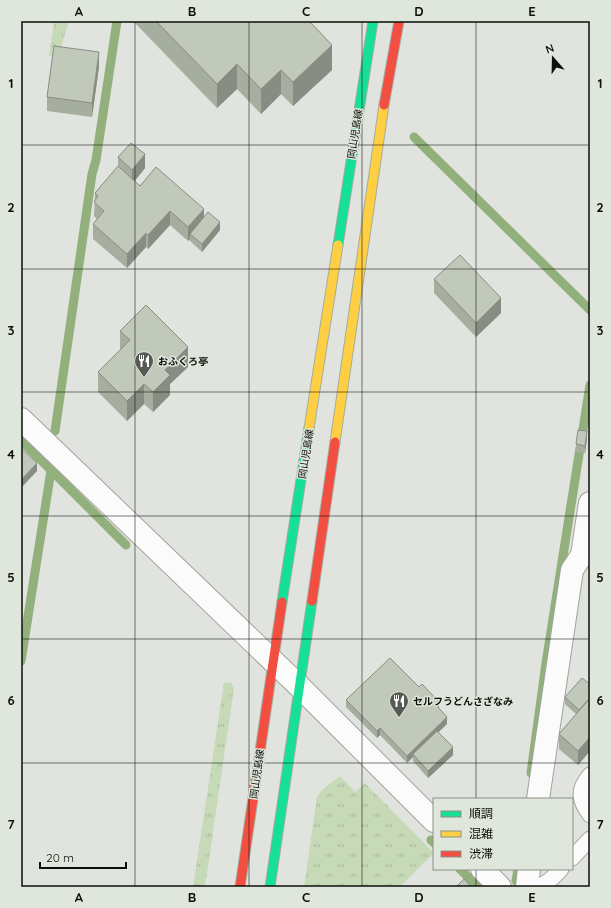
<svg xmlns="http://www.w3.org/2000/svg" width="611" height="908" font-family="Quicksand,'Noto Sans JP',sans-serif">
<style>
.grass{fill:url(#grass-tufts)}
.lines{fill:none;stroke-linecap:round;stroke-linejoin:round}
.stream{stroke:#92b07b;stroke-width:9}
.lane-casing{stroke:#a1a39f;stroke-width:17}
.street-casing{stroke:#a1a39f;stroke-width:24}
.fast-casing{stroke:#a4ad9c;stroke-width:11}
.slow-casing{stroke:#a4ad9c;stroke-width:11}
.jam-casing{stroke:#a4ad9c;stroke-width:11}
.lane{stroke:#fafbfa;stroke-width:15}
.street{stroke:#fafbfa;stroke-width:22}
.fast{stroke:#16e098;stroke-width:9}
.slow{stroke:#ffcf43;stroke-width:9}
.jam{stroke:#f24e42;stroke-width:9}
.wall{fill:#a6aea0}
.shaded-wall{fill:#878d82}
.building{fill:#c1caba;stroke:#878d82}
.grid{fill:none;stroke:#0d0f0b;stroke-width:1;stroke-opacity:0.55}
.labels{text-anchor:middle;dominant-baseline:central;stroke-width:3;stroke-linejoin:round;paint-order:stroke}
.street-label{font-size:10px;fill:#0d0f0b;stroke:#dfe6db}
.poi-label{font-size:10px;font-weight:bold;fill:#0d0f0b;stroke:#dfe6db;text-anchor:start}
.neatline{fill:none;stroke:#0d0f0b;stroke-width:1.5}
.grid-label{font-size:13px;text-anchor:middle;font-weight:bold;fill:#0d0f0b}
</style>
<defs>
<pattern id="grass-tufts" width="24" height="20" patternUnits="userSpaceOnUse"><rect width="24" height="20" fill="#c6dab8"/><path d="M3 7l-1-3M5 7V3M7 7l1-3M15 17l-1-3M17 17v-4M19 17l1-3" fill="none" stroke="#a9ba9d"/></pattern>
</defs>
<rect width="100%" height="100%" fill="#e0e3de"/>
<path class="grass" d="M54,21H69L58,57L49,56Z
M231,682L234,688L205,887H193L224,683Z
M340,776L355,792L365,783L434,853L400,887H304L317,797L323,789Z"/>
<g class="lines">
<path class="stream" d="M414,137L590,310
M55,431L92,174L96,160L117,21
M21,440L126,545
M21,661L52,464
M531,773L546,663L590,385
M431,840L434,843
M460,869L478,887
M516,881L518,869"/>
<defs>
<path id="lane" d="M590,775C577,790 579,800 590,815
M572,858L590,839
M535,887C545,886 555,876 561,869"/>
<path id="street" d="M21,419L299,686L434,821
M538,799L572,570L582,555L590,503
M482,869L500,887
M527,887L529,869"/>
<path id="fast" d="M338,245L373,21
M282,602L309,428
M270,887L312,601"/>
<path id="slow" d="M309,428L338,245
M335,442L384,105"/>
<path id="jam" d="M384,105L399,21
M312,601L335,442
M240,887L282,602"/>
</defs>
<use href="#lane" class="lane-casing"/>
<use href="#street" class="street-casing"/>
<use href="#fast" class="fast-casing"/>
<use href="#slow" class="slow-casing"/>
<use href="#jam" class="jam-casing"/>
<use href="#lane" class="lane"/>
<use href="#street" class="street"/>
<use href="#fast" class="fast"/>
<use href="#slow" class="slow"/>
<use href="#jam" class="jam"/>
</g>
<path class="wall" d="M126,21H309L332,70L293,106L281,94L261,114L237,89L217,108L135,23L126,22Z
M99,67L92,117L47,111V97Z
M118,157L145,168L135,181L140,186L204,217L220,230L202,252L190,241V239L188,241L170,225L148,249L146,247L127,268L93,239V224L97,219L94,216L95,193L118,167Z
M434,279L501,313L476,337L434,293Z
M120,331L188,367L170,384V395L153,412L144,404L127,421L98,392V372L120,350Z
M587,439L585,453L576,452V444Z
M590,684V751L578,765L559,749V734L576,714L565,704V697Z
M346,700L439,708L447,724L438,732L453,755L428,778L413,761V757L407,763L380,735L377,738L346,707Z"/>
<path class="shaded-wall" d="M332,45V70L293,106V82Z
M99,52V67L92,117V103Z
M237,64V89L217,108V84Z
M281,70V94L261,114V89Z
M145,154V168L132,184V170Z
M204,209V223L190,234V239L188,241V227Z
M170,211V225L148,249V235Z
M220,222V230L202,252V244Z
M146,233V247L127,268V254Z
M501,298V313L476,337V323Z
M188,347V367L170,384V395L153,412V392L165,370Z
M144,384V404L127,421V401Z
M587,431V439L585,453V446Z
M37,463V471L21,488V480Z
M439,702V709L436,705Z
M447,717V724L415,755L413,754V757L407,763V756Z
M380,728V735L377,738V731Z
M590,737V751L578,765V751Z
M453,747V755L428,778V771Z"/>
<path class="building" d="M156,21H309L332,45L293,82L281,70L261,89L237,64L217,84Z
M54,46L99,52L92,103L47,97Z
M131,143L145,154L132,170L118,157Z
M118,166L140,186L156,167L204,209L188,227L170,211L148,235L146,233L127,254L93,224L104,211L94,202L98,196L95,193Z
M208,212L220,222L202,244L190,234Z
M460,255L501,298L476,323L434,279Z
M146,305L188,347L165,370L170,375L153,392L144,384L127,401L98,372L130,340L120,331Z
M578,430L587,431L585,446L576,444Z
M21,448L37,463L21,480Z
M390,658L419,687L422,684L439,702L436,705L447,717L407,756L380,728L377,731L346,700Z
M582,678L590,684V698L579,710L565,697Z
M590,698V737L578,751L559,734Z
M437,731L453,747L428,771L413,754Z
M464,879L471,887H456Z"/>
<path class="grid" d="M135,21V887M249,21V887M362,21V887M476,21V799M21,145H590M21,269H590M21,392H590M21,516H590M21,639H590M21,763H590M476,869V887"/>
<defs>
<symbol id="restaurant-pin" viewBox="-11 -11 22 30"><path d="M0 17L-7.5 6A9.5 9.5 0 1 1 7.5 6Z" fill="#575955" stroke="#dfe6db"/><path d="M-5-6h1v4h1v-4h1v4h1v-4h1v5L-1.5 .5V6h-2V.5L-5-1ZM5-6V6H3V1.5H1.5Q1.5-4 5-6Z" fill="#fff"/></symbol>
</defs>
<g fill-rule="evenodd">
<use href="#restaurant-pin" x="133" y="350" width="22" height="30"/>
<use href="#restaurant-pin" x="388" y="690" width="22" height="30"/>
</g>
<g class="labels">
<g class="street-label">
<text transform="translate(355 134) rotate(-81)">岡山児島線</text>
<text transform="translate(306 454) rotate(-81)">岡山児島線</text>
<text transform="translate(257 774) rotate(-82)">岡山児島線</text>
</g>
<g class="poi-label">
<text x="158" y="361">おふくろ亭</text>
<text x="413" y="701">セルフうどんさざなみ</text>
</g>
</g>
<rect width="611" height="908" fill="none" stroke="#dfe6db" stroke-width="44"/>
<rect x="433" y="798" width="140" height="72" fill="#dfe6db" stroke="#8b9088"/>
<rect x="441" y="811" width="20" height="6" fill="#16e098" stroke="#8b9088"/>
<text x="469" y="818" font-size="12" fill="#0d0f0b">順調</text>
<rect x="441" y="831" width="20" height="6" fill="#ffcf43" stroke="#8b9088"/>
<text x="469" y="838" font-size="12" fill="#0d0f0b">混雑</text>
<rect x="441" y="851" width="20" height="6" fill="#f24e42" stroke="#8b9088"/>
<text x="469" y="858" font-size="12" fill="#0d0f0b">渋滞</text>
<g transform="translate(553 58) rotate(340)" stroke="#dfe6db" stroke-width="3" paint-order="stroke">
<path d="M0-3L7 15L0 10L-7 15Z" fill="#0d0f0b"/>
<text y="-6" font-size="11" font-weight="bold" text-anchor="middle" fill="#0d0f0b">N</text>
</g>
<path d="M40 862v6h86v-6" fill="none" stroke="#0d0f0b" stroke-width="2"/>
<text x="46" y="862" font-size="12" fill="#0d0f0b" stroke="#dfe6db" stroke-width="3" paint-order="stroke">20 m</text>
<rect x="22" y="22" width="567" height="864" class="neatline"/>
<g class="grid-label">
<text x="79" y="16">A</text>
<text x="192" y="16">B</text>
<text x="306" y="16">C</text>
<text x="419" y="16">D</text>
<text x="532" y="16">E</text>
<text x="11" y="88">1</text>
<text x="600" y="88">1</text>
<text x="11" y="212">2</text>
<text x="600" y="212">2</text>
<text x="11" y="335">3</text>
<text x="600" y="335">3</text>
<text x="11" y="459">4</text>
<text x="600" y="459">4</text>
<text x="11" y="582">5</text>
<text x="600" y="582">5</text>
<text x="11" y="705">6</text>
<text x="600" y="705">6</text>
<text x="11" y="829">7</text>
<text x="600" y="829">7</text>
<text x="79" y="902">A</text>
<text x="192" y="902">B</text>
<text x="306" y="902">C</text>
<text x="419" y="902">D</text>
<text x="532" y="902">E</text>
</g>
</svg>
